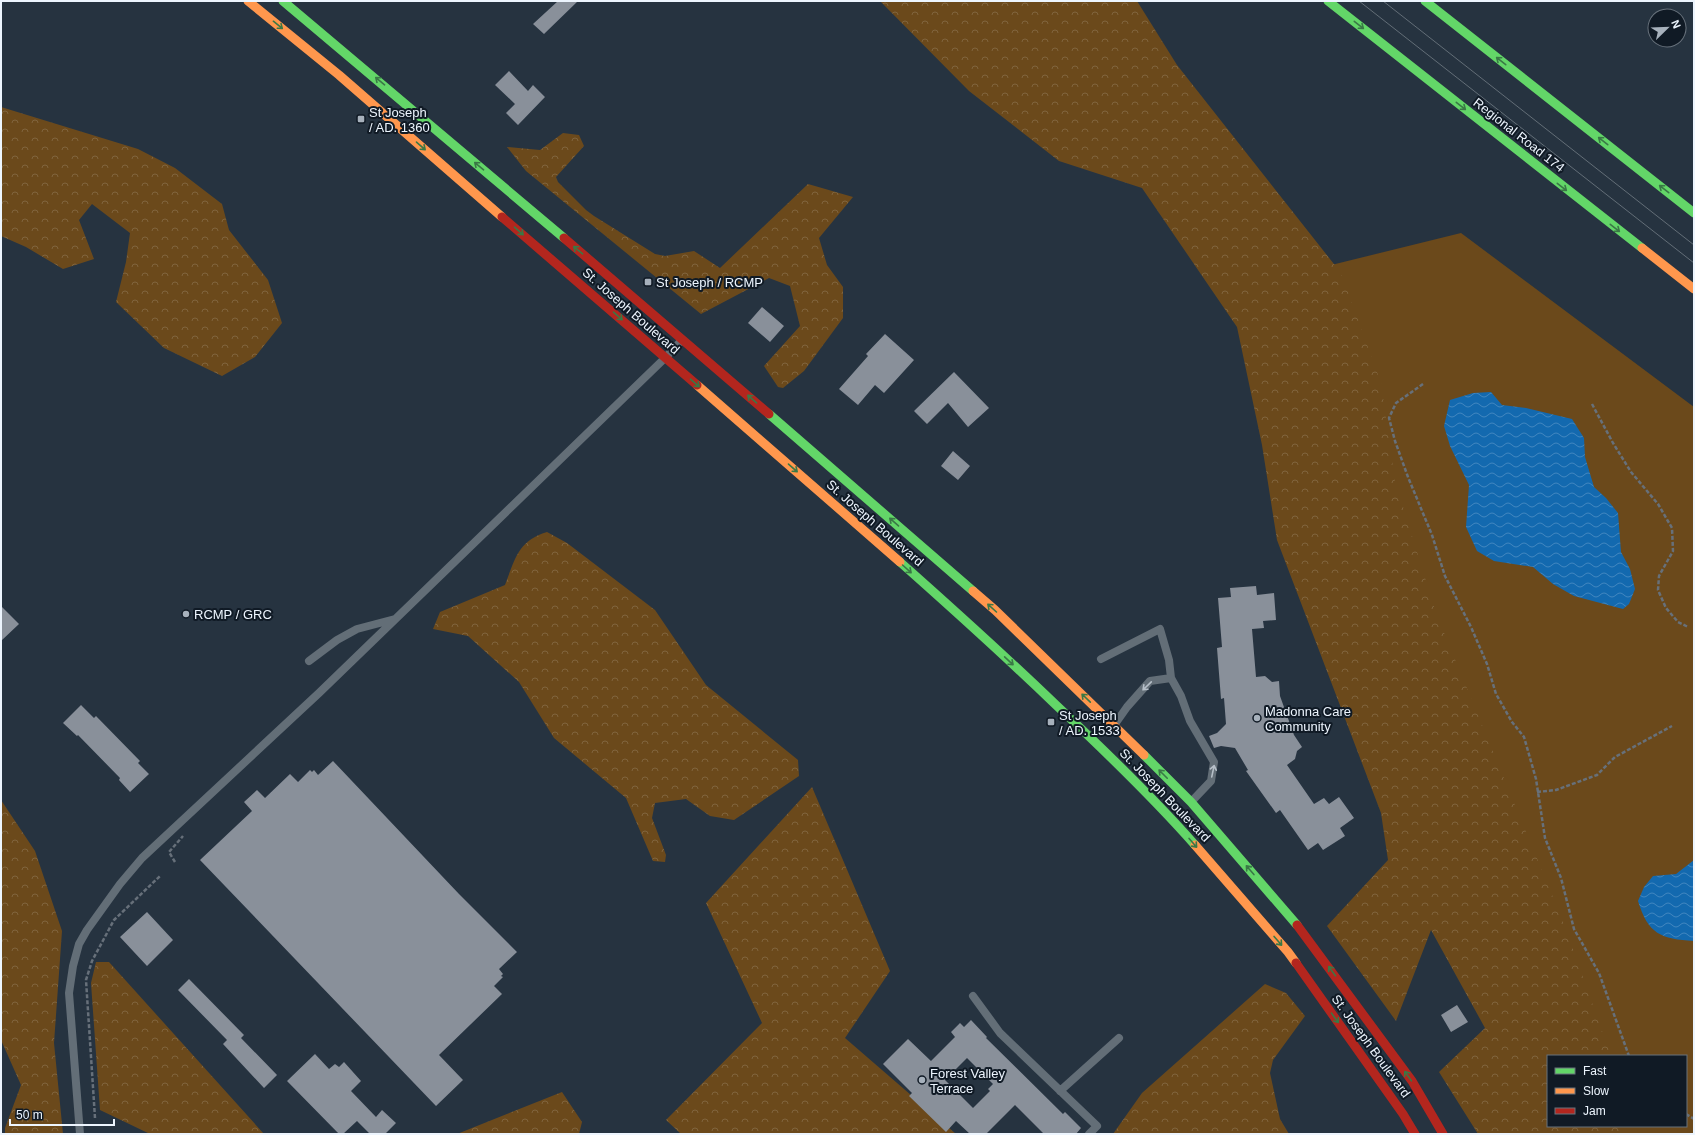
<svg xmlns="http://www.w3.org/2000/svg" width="1695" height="1135" font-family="Helvetica,sans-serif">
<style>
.grass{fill:#6b491b}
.forest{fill:url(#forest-crowns)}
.water{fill:url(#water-waves)}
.building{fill:#89909a;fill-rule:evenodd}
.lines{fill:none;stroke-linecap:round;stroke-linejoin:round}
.path{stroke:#67707a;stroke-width:2.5;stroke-dasharray:4 2;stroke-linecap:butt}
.lane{stroke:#636e77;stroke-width:8}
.fast{stroke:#63d668;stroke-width:9}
.slow{stroke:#ff974d;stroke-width:9}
.jam{stroke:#b3261e;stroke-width:9}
.tram{stroke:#636e77;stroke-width:1}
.oneway{stroke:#3a7846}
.oneway2{stroke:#b6bfc8}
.poi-dot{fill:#a7b1bc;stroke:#101a25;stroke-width:1.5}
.labels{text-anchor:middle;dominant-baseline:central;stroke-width:4;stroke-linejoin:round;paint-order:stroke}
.poi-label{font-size:13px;fill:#edf5fe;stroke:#101a25;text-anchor:start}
.street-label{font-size:13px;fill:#edf5fe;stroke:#101a25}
</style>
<defs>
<pattern id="forest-crowns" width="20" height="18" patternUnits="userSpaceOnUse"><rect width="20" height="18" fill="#6b491b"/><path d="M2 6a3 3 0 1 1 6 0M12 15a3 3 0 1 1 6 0" fill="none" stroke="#80643d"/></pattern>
<pattern id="water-waves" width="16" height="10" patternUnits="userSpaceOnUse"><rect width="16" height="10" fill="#1369af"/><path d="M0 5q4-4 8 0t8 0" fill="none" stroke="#4186bf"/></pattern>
</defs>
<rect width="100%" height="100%" fill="#263340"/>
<path class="grass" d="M1461,233L1694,407V1134H1581L1579,1126H1686V1056H1564L1311,270Z"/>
<path class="forest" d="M880,1H1137L1177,65L1341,273L1381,383L1395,481L1436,613L1564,924L1611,1056H1548V1126H1629L1631,1134H1478L1439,1072L1485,1028L1431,930L1396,1021L1327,926L1388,860L1381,813L1277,540L1262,445L1237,327L1142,188L1059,161L969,91Z
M1,107L138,149L175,168L222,204L229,230L268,280L282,323L255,357L222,376L164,348L116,302L126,262L130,233L92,204L79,220L94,259L63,269L26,247L1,236Z
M563,133L579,135L584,146L556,177L558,182L586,210L594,216L655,254L665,256L694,251L720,268L808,184L853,197L819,238L827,265L843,287V318L804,371L783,388L778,387L764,366L800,326L790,286L769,278L701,314L526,171L507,147L540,150Z
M547,532L567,543L655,610L706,685L798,760L799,776L734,820L710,816L686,799L655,803L652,818L666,855L665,862L653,861L626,798L554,738L519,682L468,636L433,629L440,612L505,585C515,559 518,541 547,532Z
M812,787L890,971L845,1038L956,1134H681L666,1120L762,1023L706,903Z
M1,800L35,851L62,931L54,1043L63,1134H5V1128L21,1085L1,1040Z
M96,962H109L264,1134H150L100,1110L91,983Z
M1265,984L1286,993L1305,1016L1273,1060L1270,1073L1280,1119L1289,1134H1113L1142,1093Z
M562,1092L582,1122L579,1134H457Z"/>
<path class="water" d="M1491,392L1502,405L1526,408L1572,419L1584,438L1585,457L1594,487L1606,498L1618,513L1621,552L1630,569L1635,589L1629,604L1623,609L1574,596L1553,584L1533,567L1494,561L1477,551L1466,527L1469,485L1450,446L1444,426L1450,400L1473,393Z
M1694,860V941C1661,939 1648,934 1638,901L1644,887L1653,876L1676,874Z"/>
<path class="building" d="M558,1H578L544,34L533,24Z
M509,71L528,91L533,85L545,97L518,125L506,113L515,104L495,85Z
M762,307L784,326L770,342L748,323Z
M885,334L914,360L884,393L875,385L858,405L839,389L868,356L866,354Z
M954,372L989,408L968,427L948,403L927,424L914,411Z
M953,451L970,466L958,480L941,466Z
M1256,586L1257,595L1274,593L1276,620L1263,621L1264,628L1252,629L1256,677L1265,676L1272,682L1279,681L1280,696L1294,735L1302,747L1297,751L1295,759L1287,765L1314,804L1324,798L1329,804L1339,797L1354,818L1340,828L1345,836L1323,850L1318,843L1308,850L1280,810L1276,813L1246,771L1248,770L1235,748L1221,746L1214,748L1209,736L1217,733L1226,724L1224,698L1221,699L1217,648L1222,647L1218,598L1231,597L1230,588Z
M1,606L19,624L1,641Z
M81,705L94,718L96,716L140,761L138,763L149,774L130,792L119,780L120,778L78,735L77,736L63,723Z
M333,761L459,894L517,952L499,969L503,974L501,976L503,977L494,986L502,994L439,1055L463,1080L436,1106L200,860L252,811L244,802L257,790L265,798L290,774L298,782L310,770L312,772L314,770L318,775Z
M147,912L173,940L147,966L120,937Z
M189,979L244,1035L241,1038L277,1075L264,1088L223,1044L227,1040L178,990Z
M1457,1005L1468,1022L1451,1032L1441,1015Z
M971,1020L987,1037L986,1038L1063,1114L1065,1112L1081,1128L1076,1134H1044L1015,1105L986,1134H970L956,1121L946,1132L909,1096L912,1093L883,1064L908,1039L931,1061L955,1037L951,1032L960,1023L964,1027ZM967,1058L993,1084L988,1089L990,1091L973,1108L945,1080Z
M315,1054L329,1069L335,1064L339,1067L344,1062L361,1081L351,1091L376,1117L382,1110L396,1123L385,1134H370L357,1121L343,1134H339L287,1081Z"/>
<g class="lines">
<path class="path" d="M1423,384L1396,403L1389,418L1395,441L1408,477L1432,535L1445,576L1471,627L1487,664L1496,694L1512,722L1524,737L1536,779L1545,838L1561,878L1574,929L1599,973L1629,1056
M1592,404L1613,443L1631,472L1658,504L1672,528L1673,551L1659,576L1658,590L1666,608L1678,622L1688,627
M1537,792L1556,790L1597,775L1615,757L1672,726
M175,862L169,852L183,836
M1686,1114L1694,1119
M95,1118L86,980L92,961L114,920L160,876"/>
<path class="lane" d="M1101,659L1160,629L1169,660L1171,678
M309,661L337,640L357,629L395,619
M1115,724L1127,707L1150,681L1171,678L1181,696L1190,721L1214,762L1211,781L1192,801
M973,996L1000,1033L1097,1126L1089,1134
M1060,1091L1119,1038
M80,1134L69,993L73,966L79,944L87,930L120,884L142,858L319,693L665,358L682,340"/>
<path class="fast" d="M283,1L564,238
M1328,1L1642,248
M1425,1L1694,213
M769,414L973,591
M900,562C953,609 1005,656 1056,705C1104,750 1151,795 1195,845
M1144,755L1191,802L1297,925"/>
<path class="slow" d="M248,1L339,75L502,217
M1642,248L1694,289
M697,385L900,562
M973,591L995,610L1144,755
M1195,845L1288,952L1296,963"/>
<path class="jam" d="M502,217L697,385
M564,238L769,414
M1297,925L1412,1081L1443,1134
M1296,963L1403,1114L1415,1134"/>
<path class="tram" d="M1359,1L1694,263
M1383,1L1694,245"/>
</g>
<defs><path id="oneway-shaft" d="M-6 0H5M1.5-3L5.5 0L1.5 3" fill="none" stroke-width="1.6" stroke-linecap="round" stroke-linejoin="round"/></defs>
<g class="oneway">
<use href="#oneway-shaft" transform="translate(278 25) rotate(39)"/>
<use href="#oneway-shaft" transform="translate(1359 25) rotate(38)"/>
<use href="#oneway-shaft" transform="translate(1501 61) rotate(-142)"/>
<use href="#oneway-shaft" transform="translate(380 81) rotate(-140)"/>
<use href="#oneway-shaft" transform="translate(1461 106) rotate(38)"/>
<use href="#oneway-shaft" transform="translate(1603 141) rotate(-142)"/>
<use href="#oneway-shaft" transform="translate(421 146) rotate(41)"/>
<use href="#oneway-shaft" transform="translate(479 166) rotate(-140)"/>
<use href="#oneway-shaft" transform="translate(1562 187) rotate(38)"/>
<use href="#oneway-shaft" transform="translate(1664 189) rotate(-142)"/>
<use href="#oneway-shaft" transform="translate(1615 228) rotate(38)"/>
<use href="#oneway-shaft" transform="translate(519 231) rotate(41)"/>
<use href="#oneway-shaft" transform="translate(578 250) rotate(-140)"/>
<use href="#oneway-shaft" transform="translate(618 316) rotate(41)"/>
<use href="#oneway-shaft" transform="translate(695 383) rotate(41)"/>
<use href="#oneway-shaft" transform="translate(752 399) rotate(-139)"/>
<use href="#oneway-shaft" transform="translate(793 468) rotate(41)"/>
<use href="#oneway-shaft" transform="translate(894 522) rotate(-139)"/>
<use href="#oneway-shaft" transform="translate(907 569) rotate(42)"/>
<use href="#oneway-shaft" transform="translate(992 608) rotate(-138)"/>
<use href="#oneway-shaft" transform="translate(1009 661) rotate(43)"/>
<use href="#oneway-shaft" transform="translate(1086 698) rotate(-136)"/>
<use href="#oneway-shaft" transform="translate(1163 774) rotate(-135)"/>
<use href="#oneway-shaft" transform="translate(1193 843) rotate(49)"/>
<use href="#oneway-shaft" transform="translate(1250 870) rotate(-131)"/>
<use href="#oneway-shaft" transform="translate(1278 941) rotate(49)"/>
<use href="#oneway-shaft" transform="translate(1332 971) rotate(-126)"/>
<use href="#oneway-shaft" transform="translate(1335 1018) rotate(54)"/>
<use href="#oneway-shaft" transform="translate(1408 1076) rotate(-125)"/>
</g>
<g class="oneway2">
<use href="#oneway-shaft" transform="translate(1147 686) rotate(136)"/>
<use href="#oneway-shaft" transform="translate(1213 771) rotate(-78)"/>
</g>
<g class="poi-dot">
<rect x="357" y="115" width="8" height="8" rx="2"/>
<rect x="644" y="278" width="8" height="8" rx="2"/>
<circle cx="186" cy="614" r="4"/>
<circle cx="1257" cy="718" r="4"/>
<rect x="1047" y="718" width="8" height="8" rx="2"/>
<circle cx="922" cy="1080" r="4"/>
</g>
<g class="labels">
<g class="poi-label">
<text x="369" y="112">St Joseph<tspan x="369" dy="15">/ AD. 1360</tspan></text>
<text x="656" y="282">St Joseph / RCMP</text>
<text x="194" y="614">RCMP / GRC</text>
<text x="1265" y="711">Madonna Care<tspan x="1265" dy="15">Community</tspan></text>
<text x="1059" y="715">St Joseph<tspan x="1059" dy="15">/ AD. 1533</tspan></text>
<text x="930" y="1073">Forest Valley<tspan x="930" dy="15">Terrace</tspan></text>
</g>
<g class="street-label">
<text transform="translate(1519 135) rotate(38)">Regional Road 174</text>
<text transform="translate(631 311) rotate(41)">St. Joseph Boulevard</text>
<text transform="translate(875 523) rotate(41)">St. Joseph Boulevard</text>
<text transform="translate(1165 795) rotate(46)">St. Joseph Boulevard</text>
<text transform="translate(1371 1046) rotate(54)">St. Joseph Boulevard</text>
</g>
</g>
<rect width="1695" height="1135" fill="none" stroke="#edf5fe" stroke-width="4"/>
<rect x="1547" y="1055" width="140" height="72" fill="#101a25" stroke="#68727c"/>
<rect x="1555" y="1068" width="20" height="6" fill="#63d668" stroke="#68727c"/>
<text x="1583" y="1075" font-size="12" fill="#edf5fe">Fast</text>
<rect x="1555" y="1088" width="20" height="6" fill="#ff974d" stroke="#68727c"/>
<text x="1583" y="1095" font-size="12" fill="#edf5fe">Slow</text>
<rect x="1555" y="1108" width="20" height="6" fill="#b3261e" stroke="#68727c"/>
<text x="1583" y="1115" font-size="12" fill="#edf5fe">Jam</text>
<g transform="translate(1667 28) rotate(67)"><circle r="19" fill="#101a25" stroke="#68727c"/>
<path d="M0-3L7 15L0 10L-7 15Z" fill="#a7b1bc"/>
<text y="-6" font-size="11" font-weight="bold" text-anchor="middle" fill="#edf5fe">N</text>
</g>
<path d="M10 1119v6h104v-6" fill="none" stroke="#edf5fe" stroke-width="2"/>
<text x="16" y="1119" font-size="12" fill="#edf5fe" stroke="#101a25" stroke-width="3" paint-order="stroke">50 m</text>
</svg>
